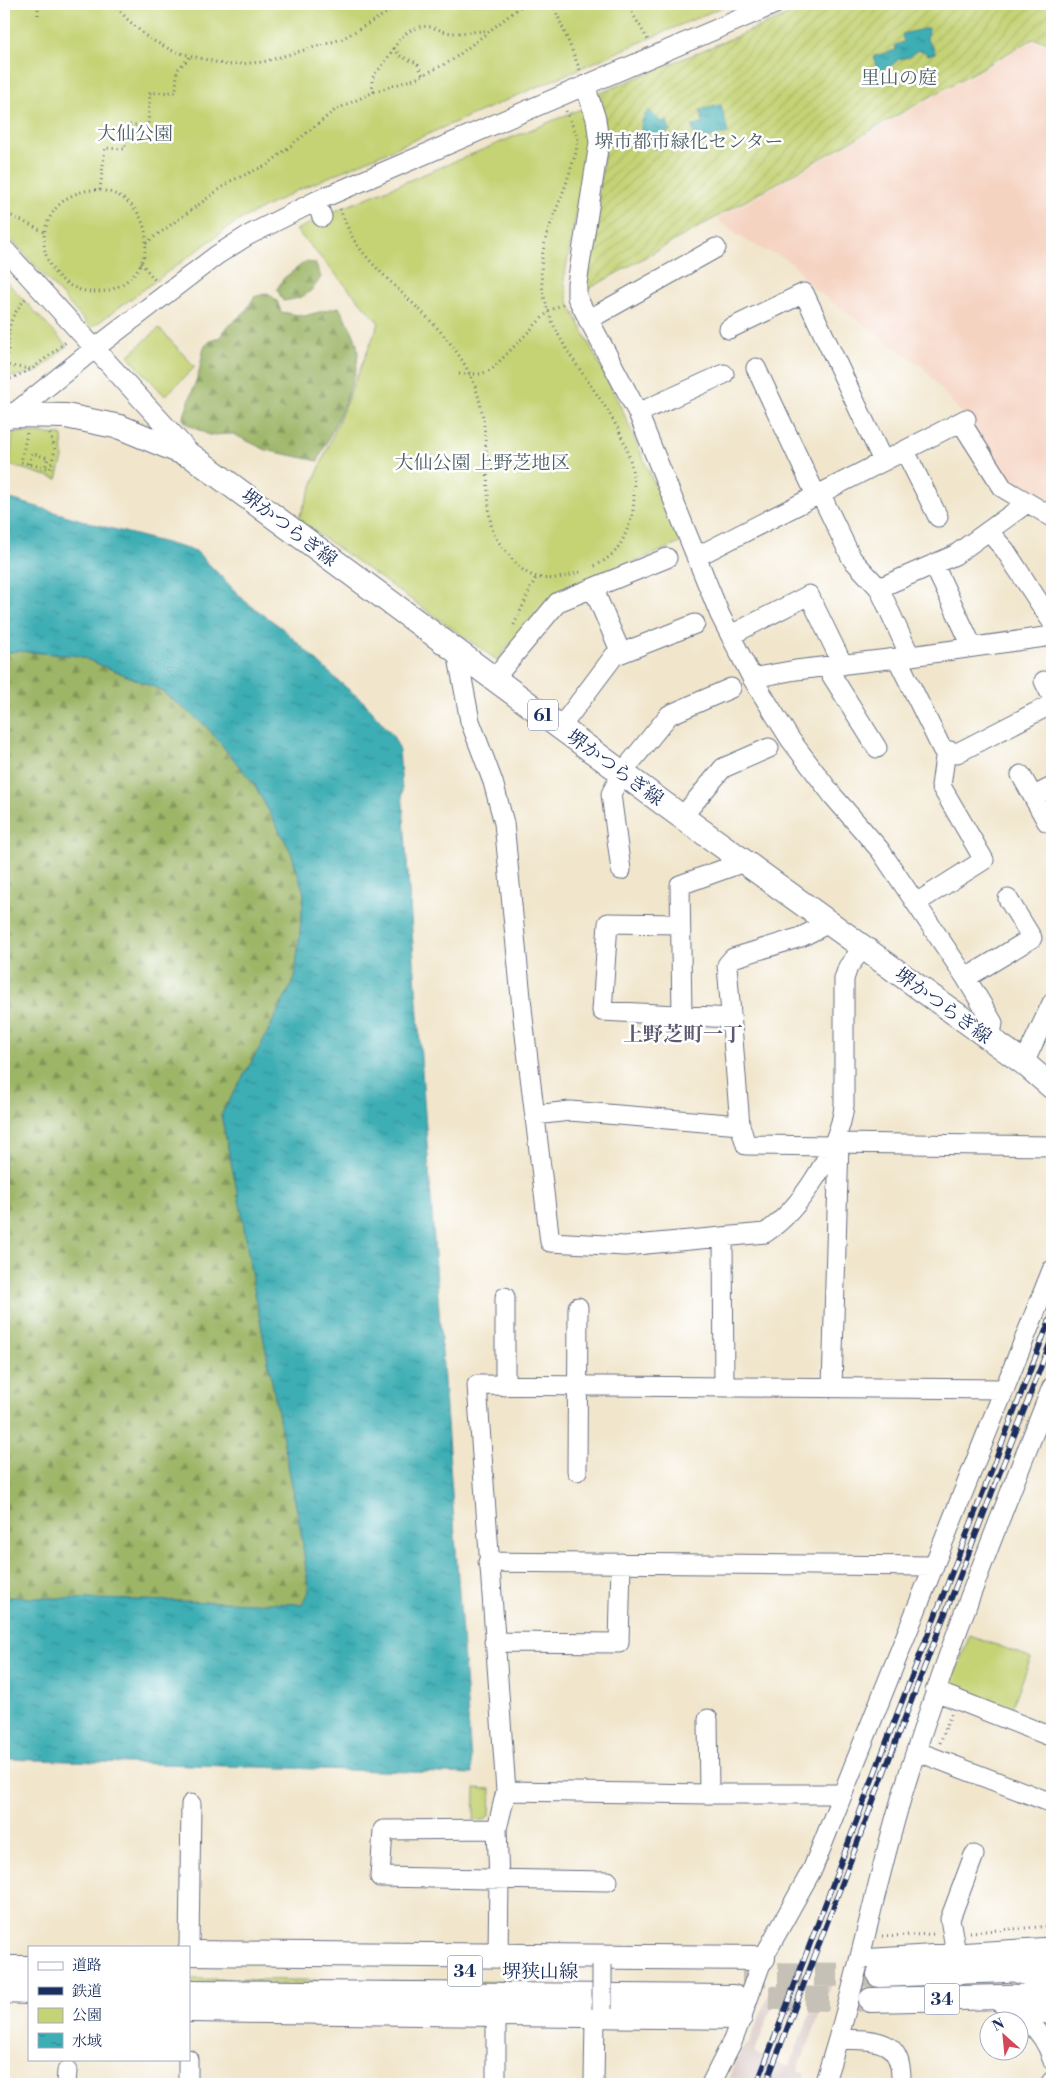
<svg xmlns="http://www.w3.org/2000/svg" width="1056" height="2088" font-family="'Libre Bodoni','Noto Serif JP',serif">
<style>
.built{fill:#f5d3c1}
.railway{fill:#d1c0bc}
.grass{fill:url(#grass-dots);stroke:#70816a}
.forest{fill:url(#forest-firs);stroke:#5c7262}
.park{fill:#c5d375;stroke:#70816a}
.garden{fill:url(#garden-furrows);stroke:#70816a}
.water{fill:url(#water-ripples);stroke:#2c6e89}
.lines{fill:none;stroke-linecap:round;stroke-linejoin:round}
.major-tunnel{stroke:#c6c1b6;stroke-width:24;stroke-dasharray:24 12;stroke-linecap:butt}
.minor-casing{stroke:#666f84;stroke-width:21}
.major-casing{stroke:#666f84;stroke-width:26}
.path{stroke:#666f84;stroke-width:3;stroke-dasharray:1 4;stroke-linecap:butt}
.minor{stroke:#fff;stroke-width:19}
.major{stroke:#fff;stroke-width:24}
.rail-casing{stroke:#1b2f5e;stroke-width:5.5}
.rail{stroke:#fff;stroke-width:4;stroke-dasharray:11;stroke-linecap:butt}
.minor-bridge-casing{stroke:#666f84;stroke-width:21;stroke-linecap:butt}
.minor-bridge{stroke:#fff;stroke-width:19}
.labels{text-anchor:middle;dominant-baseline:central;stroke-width:5;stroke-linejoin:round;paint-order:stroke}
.shield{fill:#fff;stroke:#5f6d8e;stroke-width:1}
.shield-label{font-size:18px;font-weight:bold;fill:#1b2f5e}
.park-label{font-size:19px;fill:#4e6065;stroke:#fff}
.street-label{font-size:19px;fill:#1b2f5e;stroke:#fff}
.neighbourhood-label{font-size:20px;font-weight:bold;fill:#5e5a70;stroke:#fff}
</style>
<defs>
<pattern id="grass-dots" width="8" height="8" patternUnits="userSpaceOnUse" patternTransform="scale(1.25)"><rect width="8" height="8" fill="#c5d375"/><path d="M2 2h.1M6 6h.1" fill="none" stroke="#a9b568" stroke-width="1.8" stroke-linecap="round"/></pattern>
<pattern id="forest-firs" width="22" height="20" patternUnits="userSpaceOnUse" patternTransform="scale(1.25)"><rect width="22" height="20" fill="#9cb566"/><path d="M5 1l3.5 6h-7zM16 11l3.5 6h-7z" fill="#7e9457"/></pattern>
<pattern id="garden-furrows" width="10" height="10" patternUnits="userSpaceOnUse" patternTransform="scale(1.25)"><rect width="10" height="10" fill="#c5d375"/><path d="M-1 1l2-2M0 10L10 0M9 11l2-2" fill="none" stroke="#a9b568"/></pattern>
<pattern id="water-ripples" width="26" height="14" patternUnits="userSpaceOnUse" patternTransform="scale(1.25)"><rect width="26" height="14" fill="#3caeb4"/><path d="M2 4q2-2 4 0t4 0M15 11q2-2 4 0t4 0" fill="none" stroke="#328e96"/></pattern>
</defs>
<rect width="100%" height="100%" fill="#fff"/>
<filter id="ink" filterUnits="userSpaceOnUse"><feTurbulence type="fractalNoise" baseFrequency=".02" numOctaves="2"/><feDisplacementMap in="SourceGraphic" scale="10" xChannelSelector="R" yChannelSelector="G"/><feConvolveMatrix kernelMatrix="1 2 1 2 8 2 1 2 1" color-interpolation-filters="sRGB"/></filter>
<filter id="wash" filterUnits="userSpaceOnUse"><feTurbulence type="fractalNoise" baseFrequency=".0096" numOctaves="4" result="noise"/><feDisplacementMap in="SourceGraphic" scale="20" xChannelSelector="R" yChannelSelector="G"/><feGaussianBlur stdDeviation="1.12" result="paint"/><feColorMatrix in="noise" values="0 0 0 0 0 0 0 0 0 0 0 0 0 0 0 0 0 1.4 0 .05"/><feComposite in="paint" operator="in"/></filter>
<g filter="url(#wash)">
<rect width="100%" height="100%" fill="#f1e6cc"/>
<path class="built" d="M1032,42L1052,46V510L1015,487L971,425L922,366L807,284L793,264L779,255L764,250L740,237L717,219Z"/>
<path class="railway" d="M825,1976L833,1981L798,2070L805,2073L801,2084H727L741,2050L749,2042L772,1987L779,1990L754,2053L789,2067Z"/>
<path class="grass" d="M189,1979L513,1982V1985H189Z"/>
<path class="forest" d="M305,262L315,263L321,277C310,295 304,298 283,301L277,289L284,278Z
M268,293L277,301L281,312L304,316L339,307C345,319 354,331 357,345C364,372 330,434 318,461L266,450L233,434L209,435L187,424L183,419L199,372L204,347L212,339L221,337L225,329L246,311L254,297Z
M18,651L79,656L161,690L206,726L254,784L291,852L304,893L295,978L260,1047L221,1115L241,1209L252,1278L301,1532L309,1592L302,1604L4,1597V653Z"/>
<path class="park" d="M4,4H729L296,191L236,222L91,328L4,231Z
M583,108L588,124V151L564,279L568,301L624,414L680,543L550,597L497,660L298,520L379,323L296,230L340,209Z
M4,279L67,346L37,372L4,378Z
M159,328L195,367L165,396L128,356Z
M13,432L62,435L63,458L57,479L10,465Z
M970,1635L1031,1658L1011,1710L949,1688Z
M475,1788L491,1789L490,1815L484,1820H474Z"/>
<path class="garden" d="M814,4H1052V42L1033,39L585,291L606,140L598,94Z"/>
<path class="water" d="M928,28L927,40L933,47L935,53L928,55L923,51L918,50L909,57L899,59L892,65L877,72L874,56L896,50L895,45L904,42L902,34Z
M721,105L728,133L696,141L692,126L703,124L700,110Z
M649,110L661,122L667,121L670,131L663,133L660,150C640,146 635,124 649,110Z
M4,497L98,525L196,551L246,602L282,628L336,679L365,703L393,736L399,748L472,1774L4,1759V1597L302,1604L309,1592L301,1532L252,1278L241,1209L221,1115L260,1047L295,978L304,893L291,852L254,784L206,726L161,690L79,656L18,651L4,653Z"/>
</g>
<g filter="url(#ink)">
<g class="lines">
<path class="major-tunnel" d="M742,1974L879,1975
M733,1997L871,2000"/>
<defs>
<path id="minor" d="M585,85L596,119L599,143L577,284V297L581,305L638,413L720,615L752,678L790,739L833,796L880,850L966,978L993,1023L990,1040
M316,201L322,217
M4,249L192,455
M588,320L716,248
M729,329L804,293L883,461
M756,368L816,495
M638,413L724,374
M12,415L94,349L217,255L247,236L316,201L775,4
M961,422L1003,488L1052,517
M905,451L938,517
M820,493L852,559L879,588L910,656
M989,532L1005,550L1052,622
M696,557L966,419
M934,565L972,646
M593,588L621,653
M879,588L955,555L1027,503
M731,635L809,595L843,665
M457,652L470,721L493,782L504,823L523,1018L550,1242L625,1246L765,1233C800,1210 839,1149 844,1106V979L848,967L863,948
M897,658L942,749L957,753L1052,704
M827,668L877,748
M752,678L796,670L897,658L1052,636
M494,679L558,602L667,558
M1044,681L1052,697
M560,728L614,656L695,624
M1021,775L1047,822
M1034,796L1052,787
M682,817L723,768L769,748
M621,870L611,794L622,773L669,715L731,688
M916,903L984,860L941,786L946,750
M680,924L608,923L602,1011L731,1018
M966,978L1032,938L1008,899
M682,1015L680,885L744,862
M1024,1063L1052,1003
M535,1115L570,1111L740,1125L746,1145L831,1146
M740,1125L727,965L733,958L801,937L829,923
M833,1143L1052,1146
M723,1237L724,1387
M505,1297V1386
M832,1388L839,1142
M577,1471L578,1307
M488,1562L934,1566
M494,1642L619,1643L621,1563
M935,1691L1052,1737
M708,1719L709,1794
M916,1751L1052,1803
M506,1791L709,1794H843
M497,1829L383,1830L380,1877L608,1881
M189,1947L191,1804
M956,1953L950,1919L974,1855
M498,1955L499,1880L497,1829L506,1791L477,1385L1005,1389
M861,1959L1052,1947
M1017,1973L1052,1983
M1013,1996L1031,2007L1052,2016
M992,1998C1018,2012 1044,2028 1052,2059
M496,2015V2084
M839,2039C877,2040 903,2038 901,2084
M66,2084L67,2071
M188,2084V2059
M594,2084L595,2016
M711,2084L733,2040L763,1958L813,1868L1052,1270
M824,2084C855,1991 873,1894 901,1799C943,1659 998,1523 1052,1387
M1050,2084L1052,2081"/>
<path id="major" d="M4,417L12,415L66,416L120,427L193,457L682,817L1024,1063L1052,1087
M189,1953L763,1958
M4,1968H29
M879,1975L1006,1970L1052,1966
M4,1991L29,1992
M189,1992L733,1997
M871,2000L1052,1996
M189,2010L740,2017"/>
</defs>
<use href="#minor" class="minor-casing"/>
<use href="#major" class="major-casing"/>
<path class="path" d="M38,4V16
M114,4L127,19L148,38L173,51L227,65L263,62L342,39L402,4
M553,4L580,70
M627,4L648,40
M394,48L400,56L417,63L423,75
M374,92C369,74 375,76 385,62C396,45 406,23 431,27C438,29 446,33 453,33C465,33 477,31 488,31
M566,111L578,138L576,153C571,166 568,180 563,192C551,224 538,248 542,284C551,362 633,409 634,489C634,500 634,511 630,522C621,547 616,555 593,567
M44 241a51 51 0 1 1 102 0a51 51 0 1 1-102 0Z
M100,190L105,148L125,149L126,125H148L150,93L176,92L177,70L192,55
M340,209C345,221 350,235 358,246C396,296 456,329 477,392C487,423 486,460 488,493C489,506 489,522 494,534C498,543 506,551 512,559C531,584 554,581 580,572
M4,210L6,213L44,232
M146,243L231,181L267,165L335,110L374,92L417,78L451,61L524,4
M141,263L155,280
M4,365L30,369
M5,365C14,331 0,329 26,298
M459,374H481L491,370L549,311L563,304
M6,381L32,369L66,342
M27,433L21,462L50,469L55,450L50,434
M29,464L32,453L48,458L45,468
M514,625L536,577
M940,1743L951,1714
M970,1932L1052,1926
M882,1936L936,1934"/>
<use href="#minor" class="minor"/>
<use href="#major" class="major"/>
<defs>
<path id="rail" d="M757,2084L894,1722L1052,1314
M766,2084L902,1725L1052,1338"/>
</defs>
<use href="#rail" class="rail-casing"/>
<use href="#rail" class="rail"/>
<defs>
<path id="minor-bridge" d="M602,2009V1965"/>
</defs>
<use href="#minor-bridge" class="minor-bridge-casing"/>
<use href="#minor-bridge" class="minor-bridge"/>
</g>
</g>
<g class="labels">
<g class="shield">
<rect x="528" y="699.5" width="30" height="31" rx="4"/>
<rect x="447.5" y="1955.5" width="35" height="31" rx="4"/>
<rect x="924.5" y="1983.5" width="35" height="31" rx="4"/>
</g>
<g class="shield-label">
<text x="543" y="715">61</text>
<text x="465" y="1971">34</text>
<text x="942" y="1999">34</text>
</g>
<g class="park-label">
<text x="899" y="78">里山の庭</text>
<text x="135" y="134">大仙公園</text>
<text x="689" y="142">堺市都市緑化センター</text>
<text x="482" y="463">大仙公園 上野芝地区</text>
</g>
<g class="street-label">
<text transform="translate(289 528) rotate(37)">堺かつらぎ線</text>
<text transform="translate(615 768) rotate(36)">堺かつらぎ線</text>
<text transform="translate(943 1006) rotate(36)">堺かつらぎ線</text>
<text x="540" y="1972">堺狭山線</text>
</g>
<g class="neighbourhood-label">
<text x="683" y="1035">上野芝町一丁</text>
</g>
</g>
<rect width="1056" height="2088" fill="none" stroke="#fff" stroke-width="20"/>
<rect x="28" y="1946" width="162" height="115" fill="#ffffff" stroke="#a4acbf"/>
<rect x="38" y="1962" width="25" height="8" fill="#ffffff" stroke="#a4acbf"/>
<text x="72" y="1970" font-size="15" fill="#1b2f5e">道路</text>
<rect x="38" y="1987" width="25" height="8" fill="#1b2f5e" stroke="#a4acbf"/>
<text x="72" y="1996" font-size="15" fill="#1b2f5e">鉄道</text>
<rect x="38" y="2008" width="25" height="15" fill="#c5d375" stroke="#a4acbf"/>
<text x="72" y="2020" font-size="15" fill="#1b2f5e">公園</text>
<rect x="38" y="2033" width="25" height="15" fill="url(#water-ripples)" stroke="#a4acbf"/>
<text x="72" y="2046" font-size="15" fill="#1b2f5e">水域</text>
<g transform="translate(1004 2036) rotate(333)"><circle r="24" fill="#ffffff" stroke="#a4acbf"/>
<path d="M0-4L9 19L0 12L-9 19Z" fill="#d1495b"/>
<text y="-8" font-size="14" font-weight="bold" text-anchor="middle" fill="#1b2f5e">N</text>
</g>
</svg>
